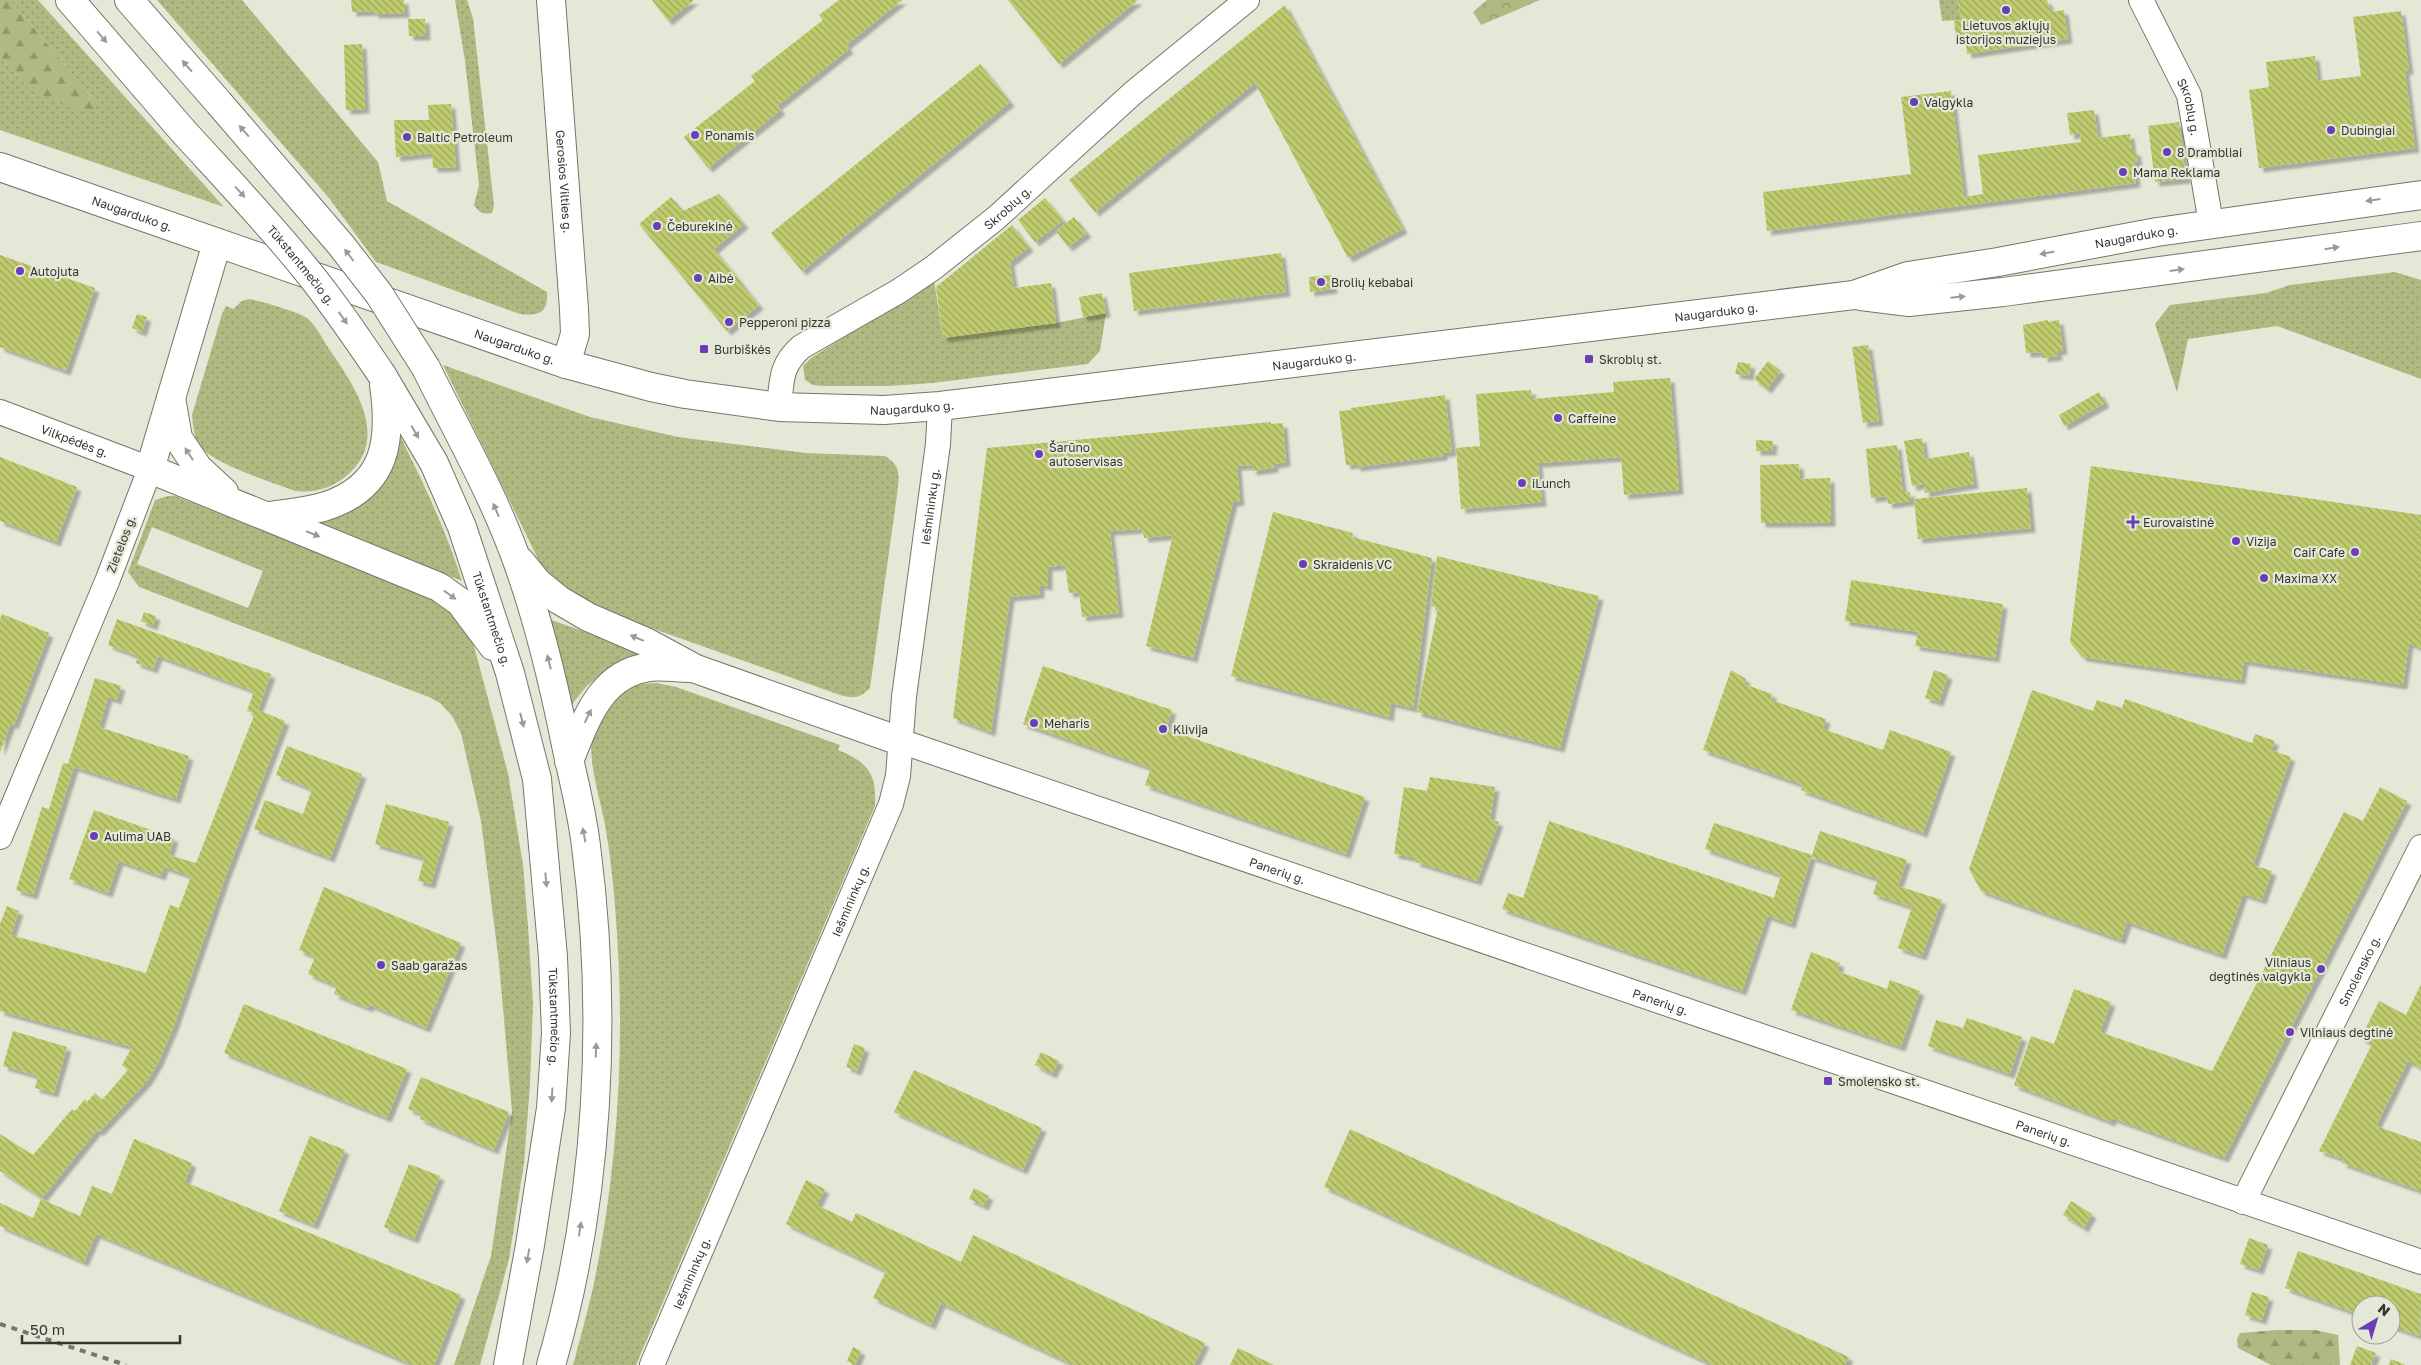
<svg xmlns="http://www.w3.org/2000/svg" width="2421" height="1365" font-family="'Golos Text',sans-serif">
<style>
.grass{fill:url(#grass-dots);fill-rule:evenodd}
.forest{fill:url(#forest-firs)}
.park{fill:url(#park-crowns)}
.building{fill:url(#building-back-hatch);filter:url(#shadow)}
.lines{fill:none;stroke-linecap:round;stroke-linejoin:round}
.minor-casing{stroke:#747768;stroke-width:26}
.secondary-casing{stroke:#747768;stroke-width:30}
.trunk-casing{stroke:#747768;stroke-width:30}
.minor{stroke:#fff;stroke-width:24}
.secondary{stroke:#fff;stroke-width:28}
.trunk{stroke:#fff;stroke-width:28}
.rail{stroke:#75776d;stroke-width:4;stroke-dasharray:6 6;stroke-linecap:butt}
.trunk-bridge-casing{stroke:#747768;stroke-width:30;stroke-linecap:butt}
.trunk-bridge{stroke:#fff;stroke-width:28}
.oneway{fill:#9a9a98}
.poi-dot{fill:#693eb6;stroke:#e4e8d7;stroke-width:2}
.labels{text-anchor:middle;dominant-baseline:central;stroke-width:4.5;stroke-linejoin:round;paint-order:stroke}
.poi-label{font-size:12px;fill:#353630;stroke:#e4e8d7;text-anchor:start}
.street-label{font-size:12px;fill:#353630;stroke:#e4e8d7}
</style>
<defs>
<pattern id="grass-dots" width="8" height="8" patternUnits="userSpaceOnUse" patternTransform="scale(1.25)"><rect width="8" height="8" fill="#b0b981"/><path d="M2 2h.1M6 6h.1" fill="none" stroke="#90976a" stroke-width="1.8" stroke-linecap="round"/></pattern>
<pattern id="forest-firs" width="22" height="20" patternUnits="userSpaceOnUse" patternTransform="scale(1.25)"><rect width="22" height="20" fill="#b0b981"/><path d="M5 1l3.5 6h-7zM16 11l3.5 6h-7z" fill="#90976a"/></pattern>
<pattern id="park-crowns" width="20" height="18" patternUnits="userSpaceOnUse" patternTransform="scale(1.25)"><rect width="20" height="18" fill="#b0b981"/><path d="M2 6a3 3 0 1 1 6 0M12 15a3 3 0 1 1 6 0" fill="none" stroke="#90976a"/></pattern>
<pattern id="building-back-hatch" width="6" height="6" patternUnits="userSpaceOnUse" patternTransform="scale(1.25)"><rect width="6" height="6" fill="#bfcb6e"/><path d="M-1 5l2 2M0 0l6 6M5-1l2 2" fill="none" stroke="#9ca65b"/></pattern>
<filter id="shadow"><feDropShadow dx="4.5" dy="4.5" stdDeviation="1" flood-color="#0004"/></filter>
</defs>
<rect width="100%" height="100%" fill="#e4e8d7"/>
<path class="grass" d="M10,0H38L224,207L0,130V57L31,90L92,97Z
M157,0H242L378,162L387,201L547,292C548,313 540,316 520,314L376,262L329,198Z
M455,0H467L473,18L494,206L492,213C483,215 479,212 474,205L479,185L465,61Z
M1939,0H1958L1961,20L1942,21Z
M2395,272L2421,280V379L2277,326L2188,339L2177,392L2155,324L2170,305L2266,293L2290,285Z
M934,280L943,338L1056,323L1106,313L1100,351L1088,364L932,383L889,386H822L813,385L805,380L803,366L811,358Z
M249,299C258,300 301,313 307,318C316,325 323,340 329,349C355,386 392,440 345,477C330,489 313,493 295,491C272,482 212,464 199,445C194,437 193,425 192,415L222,314L226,306L233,309L242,301Z
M443,365L590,417L678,437L806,453L885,456C902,466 899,477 897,495L870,688C860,698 854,699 840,695L575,601L542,567Z
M399,434C423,482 446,530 462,581L314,520Z
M168,496H175L427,595L447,605L471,635L508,773L523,865L528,926L533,1004L530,1084L524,1163L509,1259L480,1365H454L491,1256L512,1111L499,963L481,821L461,733L452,716L440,703L429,697L139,587L128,572L155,500ZM152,527L263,571L248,608L137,564Z
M546,618L652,656C613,667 593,672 570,708Z
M657,683L676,687L840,745L838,750C868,762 877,774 875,806L636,1365H573C580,1339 587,1314 593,1288C619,1164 626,1034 615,907C613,880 610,852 605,825C600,797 588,764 592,735C595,716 612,697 628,688C637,683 647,684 657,683Z"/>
<path class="forest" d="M0,0H10L21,13L92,97L96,110L71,108L31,90L0,57Z
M2277,1330H2315L2338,1335L2340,1365H2271L2238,1348L2237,1339L2240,1333Z"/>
<path class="park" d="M1487,0H1540L1481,25L1473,12Z"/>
<path class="building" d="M351,0H404L405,13L374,14V11L352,12Z
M652,0H694L668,21Z
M839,0H902L846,45L849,49L777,106L781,110L708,168L684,137L755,81L751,76L823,20L819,15Z
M1008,0H1138L1059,64Z
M1958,0H2047L2051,12L2064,10L2068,39L1967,54L1965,35L1956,37L1954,21L1961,20Z
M1285,5L1403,229L1348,258L1255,83L1095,212L1069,180Z
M2401,11L2409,70L2405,71L2415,148L2259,168L2249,90L2269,87L2266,62L2315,56L2318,81L2361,76L2353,17Z
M408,19H425L426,36H409Z
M362,44L365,109L346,110L344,45Z
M980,64L1010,102L802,271L771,233Z
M1951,91L1964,197L1983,194L1978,155L2081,142L2080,133L2070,135L2067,113L2094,110L2098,138L2130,134L2132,151H2136L2138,161L2134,162L2136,183L1767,231L1763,192L1911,174L1901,97Z
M451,104L456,167L433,168L432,153L396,157L394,120H429L428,105Z
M2179,122L2186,179L2155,182L2148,126Z
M719,194L744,224L714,249L759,305L727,331L639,224L671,197L683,211Z
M1045,198L1063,220L1035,242L1018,220Z
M1074,217L1087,233L1068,247L1056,231Z
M1012,225L1029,247L1010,262L1014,288L1051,283L1056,323L943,338L936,287Z
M1281,253L1286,292L1134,311L1129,273Z
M0,255L95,288L66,371L0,347Z
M1331,275L1333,289L1310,292L1309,277Z
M1102,293L1106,313L1083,317L1079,297Z
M137,314L147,317L142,332L132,328Z
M2048,320V322L2059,320L2063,350L2057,351L2058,356L2043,358V352L2026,353L2023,325Z
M1868,345L1879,421L1863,423L1852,347Z
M1768,361L1781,371L1767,389L1754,379Z
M1738,362L1751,364L1749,376L1735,374Z
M1670,378L1679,490L1624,495L1621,457L1538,463L1542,502L1461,509L1456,448L1480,446L1476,394L1531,390L1532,399L1614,392L1613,382Z
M2099,392L2105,403L2064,426L2059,415Z
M1445,395L1452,452L1443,453V456L1356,467V464L1346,465L1339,411L1351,410V408Z
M1271,422V424L1283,423L1286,462L1274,464V468L1252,471V465L1237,466L1240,501L1233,502L1193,658L1146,646L1173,535L1144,538L1142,529L1110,531L1119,613L1082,617L1079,592L1069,593L1065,565L1048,567V586L1040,585V594L1010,597L991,732L953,718L987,448Z
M1922,438L1925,459L1969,452L1974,484L1925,493L1924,484L1912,486L1904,441Z
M1756,440L1773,441L1772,451H1756Z
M1897,445L1903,493L1910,492L1911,501L1888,504L1887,496L1871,498L1866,449Z
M0,457L77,487L56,542L0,521Z
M1799,464L1800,479L1830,478L1831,522L1761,523L1760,465Z
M2091,466L2421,515V648L2409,643L2403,685L2244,661L2241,680L2082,657L2070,642Z
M2027,488L2031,528L1918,539L1914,499Z
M1273,512L1353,533L1352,537L1432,558L1413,708L1391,703L1389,717L1231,676Z
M1437,556L1599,596L1560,748L1417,712L1438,608L1431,606Z
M1851,580L2003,604L1995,658L1915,646L1918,632L1845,621Z
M144,612L156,616L153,626L141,621Z
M2,614L49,633L14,725L11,723L0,752V619Z
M117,619L271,674L258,710L285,721L226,875L174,1026L158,1063L147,1081L99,1132L97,1130L42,1198L0,1171V1134L33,1155L72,1109L75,1111L85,1099L87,1102L95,1093L102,1100L128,1070L122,1065L132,1047L0,1011V924L7,906L19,911L11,935L146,973L170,905L179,908L191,876L164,867L161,876L119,861L108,893L69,879L94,810L174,838L169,855L196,863L255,713L247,711L254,691L158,656L153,669L136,663L138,656L108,645Z
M1043,666L1172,710L1166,729L1365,797L1346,854L1145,785L1151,768L1023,724Z
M1731,670L1746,679L1744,684L1772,694L1771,700L1826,719L1823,729L1883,750L1890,730L1951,752L1923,833L1801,790L1803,785L1703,750Z
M1934,670L1948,675L1939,702L1925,698Z
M95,678L121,686L117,700L108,697L99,727L189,756L176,799L74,767L33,895L16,890L42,807L49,809L63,763L68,764Z
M2032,690L2093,711L2097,700L2122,708L2125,699L2252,743L2255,734L2275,741L2271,750L2291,757L2253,865L2272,871L2262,900L2243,894L2222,955L2127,922L2121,940L1981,891L1969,869Z
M287,746L362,774L330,858L254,829L265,800L303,814L312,789L276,775Z
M1430,777L1495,787L1490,819L1499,822L1477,881L1416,862V858L1394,854L1404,787L1427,791Z
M2380,787L2407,801L2224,1158L2112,1118L2111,1122L2014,1085L2031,1036L2054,1044L2074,989L2111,1002L2100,1032L2212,1071L2344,812L2363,821Z
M386,804L449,822L431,884L418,881L424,858L375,844Z
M1549,821L1774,898L1781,875L1705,849L1714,823L1812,855L1820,831L1907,860L1898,886L1942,900L1922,956L1898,948L1912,907L1873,894L1878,879L1811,857L1791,924L1767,916L1742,991L1502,909L1508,893L1523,898Z
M324,887L461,943L426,1028L370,1005L368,1008L334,994L337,986L308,974L315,957L299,950Z
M1811,952L1840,963L1837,971L1887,989L1890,980L1920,991L1901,1047L1791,1010Z
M2421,984V1068L2408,1061L2376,1126L2421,1142V1191L2342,1163L2344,1159L2319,1151L2372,1044L2361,1038L2379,1001L2406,1015Z
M244,1004L407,1069L387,1118L224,1053Z
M1967,1018L2022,1037L2010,1074L1928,1046L1936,1020L1963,1028Z
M13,1031L67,1047L54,1093L35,1088L38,1076L3,1066Z
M854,1044L865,1048L857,1071L846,1067Z
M1041,1052L1059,1061L1052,1074L1035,1065Z
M914,1070L1042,1128L1023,1170L894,1112Z
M421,1077L509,1112L494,1150L420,1119L422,1114L408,1109Z
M1350,1129L1849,1357L1845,1365H1713L1324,1187Z
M310,1136L345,1150L314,1225L279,1211Z
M134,1139L192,1163L185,1182L461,1295L434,1365H414L96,1234L84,1262L0,1226V1203L33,1218L41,1199L80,1216L92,1186L112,1194Z
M409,1164L440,1176L414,1239L384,1227Z
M806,1180L825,1189L817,1205L852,1222L856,1213L961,1262L973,1235L1205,1343L1194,1365H1074L941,1303L931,1325L873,1298L886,1271L786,1224Z
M974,1188L989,1196L984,1206L969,1199Z
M2071,1201L2092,1214L2084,1228L2063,1215Z
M2249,1238L2268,1245L2259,1270L2240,1264Z
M2298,1251L2421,1294L2420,1336L2391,1326V1305H2361V1315L2285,1288Z
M2252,1292L2269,1297L2262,1320L2245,1315Z
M2357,1346L2376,1353L2371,1365H2350Z
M853,1347L861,1351L855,1365L847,1361Z
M1238,1348L1274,1365H1230Z
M2391,1359L2406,1365H2389Z"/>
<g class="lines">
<defs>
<g id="minor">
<path id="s1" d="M2141,0L2189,95L2211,223"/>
<path id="s2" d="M779,407C782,380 780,366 801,347L899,291L933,268L996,218L1133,93L1247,0"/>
<path id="s3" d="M0,412L150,469L108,579L0,837"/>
<path id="s4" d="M900,741L2421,1262"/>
<path id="s5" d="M2243,1202L2421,847"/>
<path id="s6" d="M652,1365L891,804L898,776L904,697L938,444L940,406"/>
</g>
<g id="secondary">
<path id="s7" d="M551,0L574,309L575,334L566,364"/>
<path id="s8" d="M0,167L566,364L651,387L685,394L779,407L884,410L940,406L1854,295L1908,276L1998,262L2157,232L2421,195"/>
<path d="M1861,296L1909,302L2003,292L2421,236"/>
<path d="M150,469L217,243"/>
</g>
<g id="trunk">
<path d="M70,0L183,131"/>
<path d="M129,0L219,103"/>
<path d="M426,368C456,429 491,490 515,555C538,617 553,680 566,745C573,778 582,812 586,846C608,1015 599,1201 551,1365"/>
<path id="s9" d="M382,375L434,463L462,527L510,673L537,779L553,957L556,1033L551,1108L530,1245L508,1365"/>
<path d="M171,398L178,438L198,468L224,492"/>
<path d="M150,469L439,587L460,602L493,646"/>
<path d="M270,516C288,513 309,512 326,506C387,486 392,440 384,385"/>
<path d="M521,562L538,583L559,600L588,617L646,642L696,669L900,741"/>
<path d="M569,761C586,720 600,673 650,667C662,665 676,668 689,668"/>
</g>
</defs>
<use href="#minor" class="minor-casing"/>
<use href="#secondary" class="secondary-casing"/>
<use href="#trunk" class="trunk-casing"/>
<use href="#minor" class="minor"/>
<use href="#secondary" class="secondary"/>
<use href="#trunk" class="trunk"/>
<path class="rail" d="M0,1324L126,1365"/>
<defs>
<g id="trunk-bridge">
<path d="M219,103L341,245L379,294L426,368"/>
<path id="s10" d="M183,131C224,176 266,220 304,267C332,301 357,338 382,375"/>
</g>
</defs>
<use href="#trunk-bridge" class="trunk-bridge-casing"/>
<use href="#trunk-bridge" class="trunk-bridge"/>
</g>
<defs><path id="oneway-solid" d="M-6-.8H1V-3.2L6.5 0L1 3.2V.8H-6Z" transform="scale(1.25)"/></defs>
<g class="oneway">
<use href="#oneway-solid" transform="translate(102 37) rotate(49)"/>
<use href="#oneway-solid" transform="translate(187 66) rotate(-131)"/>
<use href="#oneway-solid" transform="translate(244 131) rotate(-131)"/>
<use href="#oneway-solid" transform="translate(240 192) rotate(48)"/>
<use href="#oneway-solid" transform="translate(2373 200) rotate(172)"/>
<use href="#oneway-solid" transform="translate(2332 248) rotate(-9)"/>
<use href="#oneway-solid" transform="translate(2047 253) rotate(169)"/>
<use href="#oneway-solid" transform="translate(349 255) rotate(-127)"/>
<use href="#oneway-solid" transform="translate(2177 270) rotate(-8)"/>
<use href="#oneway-solid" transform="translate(1958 297) rotate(-6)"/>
<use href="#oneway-solid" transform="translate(343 318) rotate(55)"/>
<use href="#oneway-solid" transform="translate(415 432) rotate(60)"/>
<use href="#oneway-solid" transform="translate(189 454) rotate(-123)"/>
<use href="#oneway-solid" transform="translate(496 510) rotate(-113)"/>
<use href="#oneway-solid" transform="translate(313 534) rotate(22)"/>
<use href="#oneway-solid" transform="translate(450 595) rotate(36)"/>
<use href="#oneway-solid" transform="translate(637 638) rotate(-157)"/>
<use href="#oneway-solid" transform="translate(549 662) rotate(-104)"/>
<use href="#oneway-solid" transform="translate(588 716) rotate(-64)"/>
<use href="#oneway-solid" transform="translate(522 720) rotate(76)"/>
<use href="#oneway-solid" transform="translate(584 835) rotate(-101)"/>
<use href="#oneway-solid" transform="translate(546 880) rotate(85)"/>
<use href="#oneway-solid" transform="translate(596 1050) rotate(-88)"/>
<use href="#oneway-solid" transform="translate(552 1095) rotate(93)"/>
<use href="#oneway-solid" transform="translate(580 1229) rotate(-81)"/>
<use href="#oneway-solid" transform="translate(528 1256) rotate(100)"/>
</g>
<g class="poi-dot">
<circle cx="2006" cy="10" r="5"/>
<circle cx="1914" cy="102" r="5"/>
<circle cx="2331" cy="130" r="5"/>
<circle cx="695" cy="135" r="5"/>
<circle cx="407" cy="137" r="5"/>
<circle cx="2167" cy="152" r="5"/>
<circle cx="2123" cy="172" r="5"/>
<circle cx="657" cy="226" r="5"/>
<circle cx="20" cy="271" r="5"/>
<circle cx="698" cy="278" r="5"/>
<circle cx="1321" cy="282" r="5"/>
<circle cx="729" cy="322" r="5"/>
<rect x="699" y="344" width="10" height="10" rx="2.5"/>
<rect x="1584" y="354" width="10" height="10" rx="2.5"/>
<circle cx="1558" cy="418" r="5"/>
<circle cx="1039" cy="454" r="5"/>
<circle cx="1522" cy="483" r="5"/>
<path d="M2130.5 514.5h5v5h5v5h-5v5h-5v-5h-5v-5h5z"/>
<circle cx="2236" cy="541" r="5"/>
<circle cx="2355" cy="552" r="5"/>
<circle cx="1303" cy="564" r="5"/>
<circle cx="2264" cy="578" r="5"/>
<circle cx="1034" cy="723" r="5"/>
<circle cx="1163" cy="729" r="5"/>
<circle cx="94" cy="836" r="5"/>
<circle cx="381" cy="965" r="5"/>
<circle cx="2321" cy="969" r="5"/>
<circle cx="2290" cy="1032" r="5"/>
<rect x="1823" y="1076" width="10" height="10" rx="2.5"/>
</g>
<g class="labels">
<g class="poi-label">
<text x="2006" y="25" text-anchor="middle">Lietuvos aklųjų<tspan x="2006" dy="14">istorijos muziejus</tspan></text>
<text x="1924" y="102">Valgykla</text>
<text x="2341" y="130">Dubingiai</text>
<text x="705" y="135">Ponamis</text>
<text x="417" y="137">Baltic Petroleum</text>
<text x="2177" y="152">8 Drambliai</text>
<text x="2133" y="172">Mama Reklama</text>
<text x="667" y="226">Čeburekinė</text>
<text x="30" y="271">Autojuta</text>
<text x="708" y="278">Aibė</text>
<text x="1331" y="282">Brolių kebabai</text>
<text x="739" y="322">Pepperoni pizza</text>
<text x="714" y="349">Burbiškės</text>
<text x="1599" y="359">Skroblų st.</text>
<text x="1568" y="418">Caffeine</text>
<text x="1049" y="447">Šarūno<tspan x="1049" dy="14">autoservisas</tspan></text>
<text x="1532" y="483">iLunch</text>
<text x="2143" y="522">Eurovaistinė</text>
<text x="2246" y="541">Vizija</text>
<text x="2345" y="552" text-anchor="end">Caif Cafe</text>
<text x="1313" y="564">Skraidenis VC</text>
<text x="2274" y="578">Maxima XX</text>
<text x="1044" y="723">Meharis</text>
<text x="1173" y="729">Klivija</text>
<text x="104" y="836">Aulima UAB</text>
<text x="2311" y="962" text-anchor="end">Vilniaus<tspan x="2311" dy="14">degtinės valgykla</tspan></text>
<text x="391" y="965">Saab garažas</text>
<text x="2300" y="1032">Vilniaus degtinė</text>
<text x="1838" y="1081">Smolensko st.</text>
</g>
<g class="street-label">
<text stroke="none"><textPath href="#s1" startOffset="118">Skroblų g.</textPath></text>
<text stroke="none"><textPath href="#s7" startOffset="182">Gerosios Vilties g.</textPath></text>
<text stroke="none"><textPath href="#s2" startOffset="316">Skroblų g.</textPath></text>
<text stroke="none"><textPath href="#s8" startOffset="140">Naugarduko g.</textPath></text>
<text stroke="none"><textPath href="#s8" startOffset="2188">Naugarduko g.</textPath></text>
<text stroke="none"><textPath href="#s10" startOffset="179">Tūkstantmečio g.</textPath></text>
<text stroke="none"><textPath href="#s8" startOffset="1760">Naugarduko g.</textPath></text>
<text stroke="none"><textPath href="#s8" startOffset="545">Naugarduko g.</textPath></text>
<text stroke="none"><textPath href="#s8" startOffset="1355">Naugarduko g.</textPath></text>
<text stroke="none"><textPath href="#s8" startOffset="950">Naugarduko g.</textPath></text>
<text stroke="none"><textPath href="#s3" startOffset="80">Vilkpėdės g.</textPath></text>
<text stroke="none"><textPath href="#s6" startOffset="910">Iešmininkų g.</textPath></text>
<text transform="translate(121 544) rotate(-69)">Zietelos g.</text>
<text stroke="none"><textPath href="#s9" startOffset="269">Tūkstantmečio g.</textPath></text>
<text stroke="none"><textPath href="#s4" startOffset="399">Panerių g.</textPath></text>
<text stroke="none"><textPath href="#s6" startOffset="505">Iešmininkų g.</textPath></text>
<text stroke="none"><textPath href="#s5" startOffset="259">Smolensko g.</textPath></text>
<text stroke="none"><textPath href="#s4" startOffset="804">Panerių g.</textPath></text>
<text stroke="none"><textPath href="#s9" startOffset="674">Tūkstantmečio g.</textPath></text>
<text stroke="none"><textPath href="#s4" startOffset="1209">Panerių g.</textPath></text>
<text stroke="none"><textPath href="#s6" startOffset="100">Iešmininkų g.</textPath></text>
</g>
</g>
<g transform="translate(2376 1320) rotate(38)"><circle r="24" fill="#e4e8d7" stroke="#9ea194"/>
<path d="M0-4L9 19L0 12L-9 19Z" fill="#693eb6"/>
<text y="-8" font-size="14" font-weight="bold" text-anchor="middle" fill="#353630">N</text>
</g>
<path d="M22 1335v8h158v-8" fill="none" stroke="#353630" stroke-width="2.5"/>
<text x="30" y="1335" font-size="15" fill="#353630" stroke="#e4e8d7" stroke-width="4" paint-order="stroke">50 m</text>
</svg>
